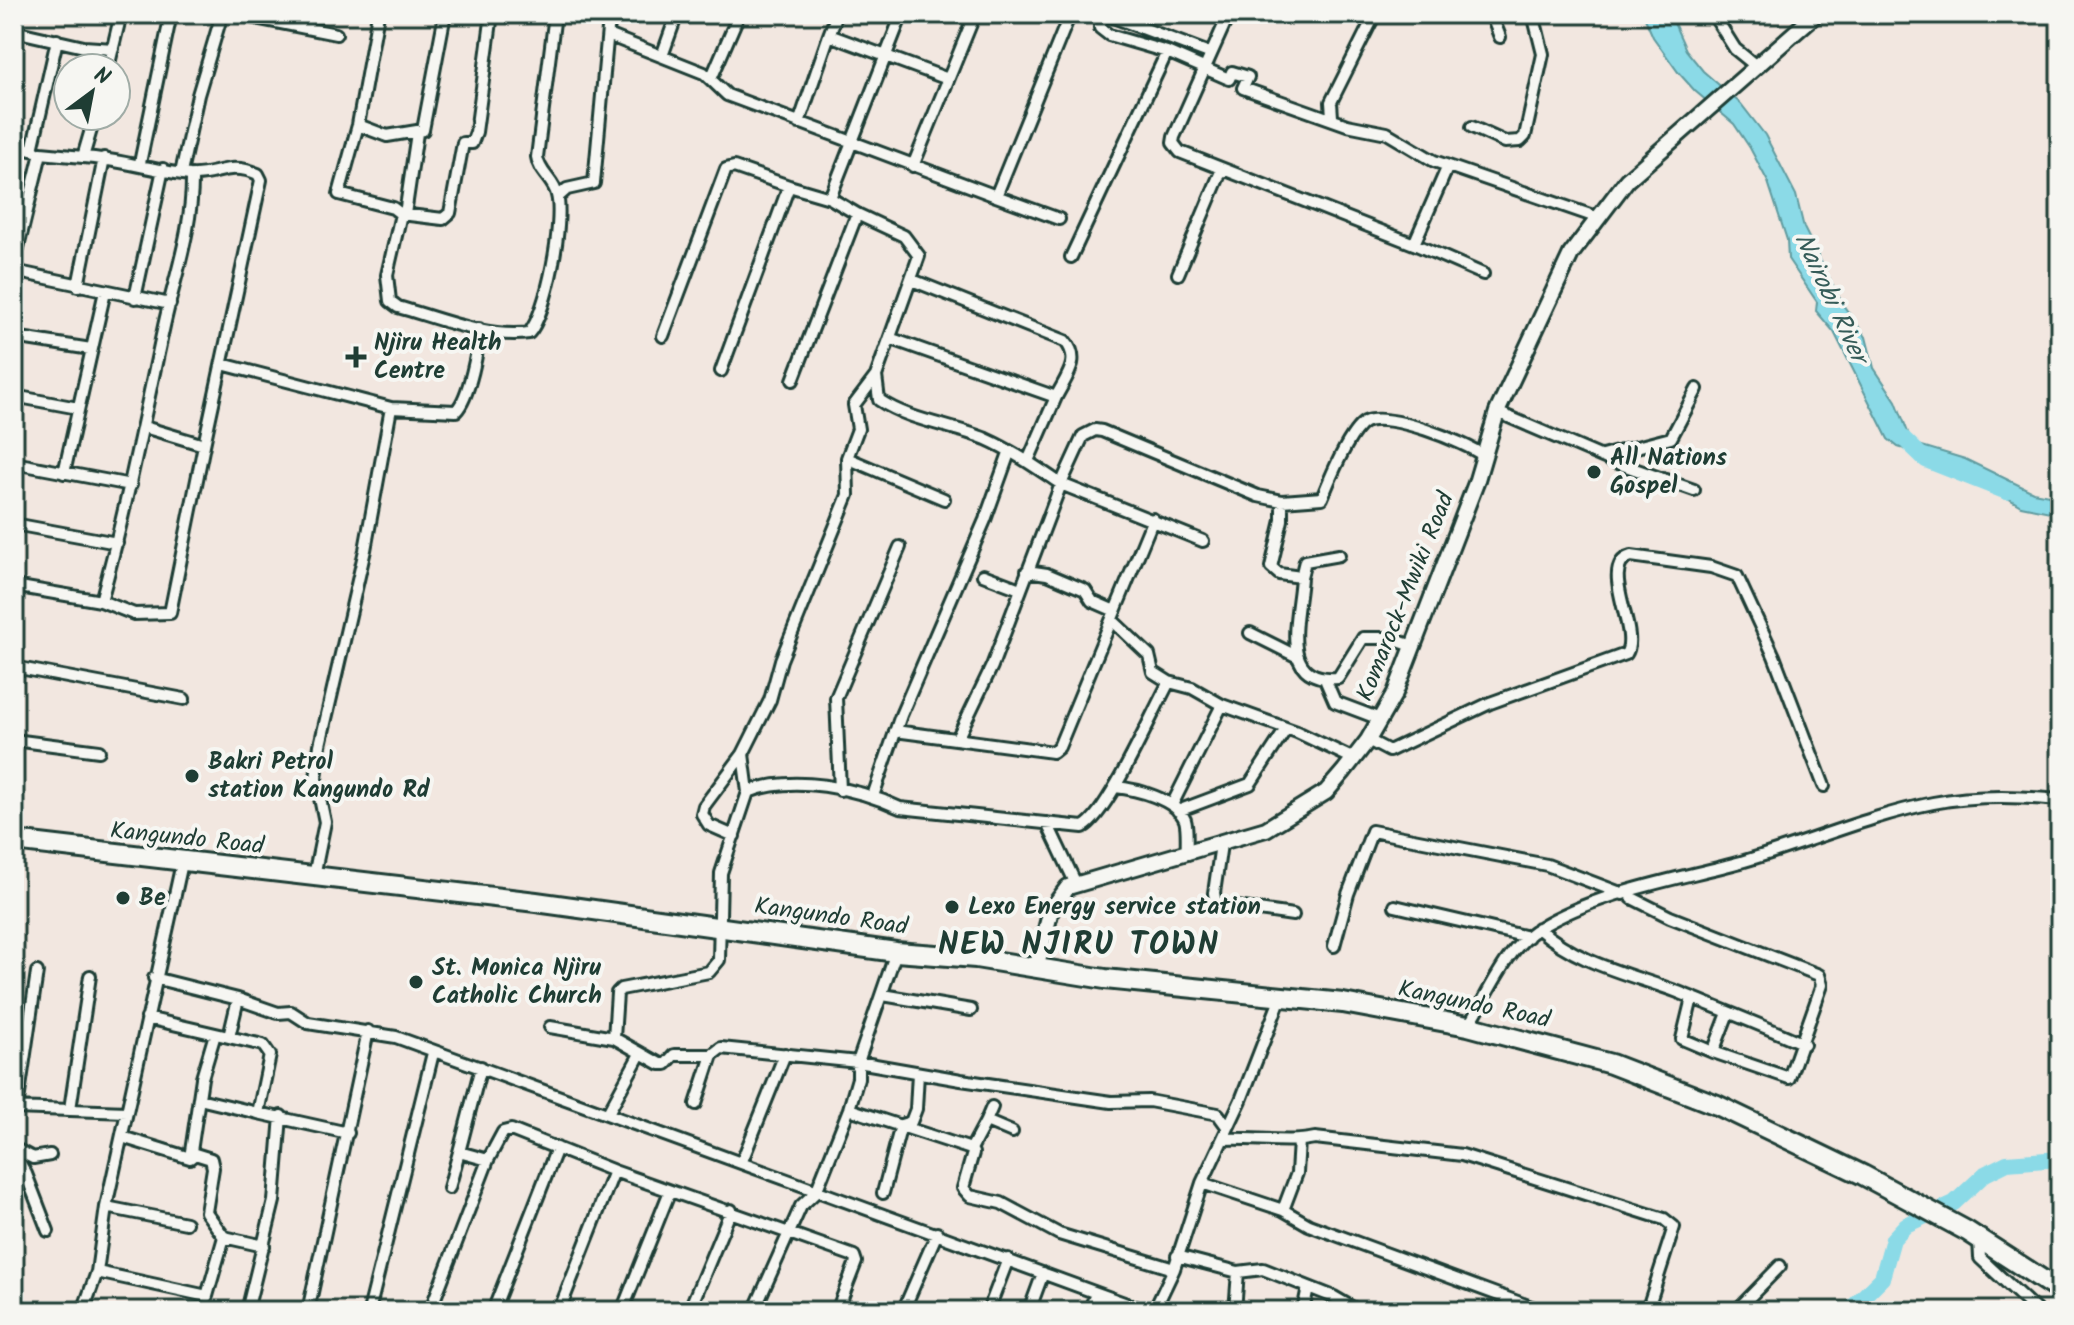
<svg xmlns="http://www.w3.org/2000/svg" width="2074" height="1325" font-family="Kalam,sans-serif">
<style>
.water{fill:#8bdae7;stroke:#609b9f;stroke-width:2}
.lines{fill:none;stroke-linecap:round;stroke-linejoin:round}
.river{stroke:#8bdae7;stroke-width:16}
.street-casing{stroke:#1f3d34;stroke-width:16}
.secondary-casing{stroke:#1f3d34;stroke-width:20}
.highway-casing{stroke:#1f3d34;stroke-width:24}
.street{stroke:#f6f6f2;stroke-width:10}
.secondary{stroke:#f6f6f2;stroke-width:14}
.highway{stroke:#f6f6f2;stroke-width:18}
.poi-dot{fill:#1f3d34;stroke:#f6f6f2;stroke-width:3}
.labels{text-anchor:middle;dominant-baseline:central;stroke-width:8;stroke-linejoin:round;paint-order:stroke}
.poi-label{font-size:24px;font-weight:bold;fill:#1f3d34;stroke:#f6f6f2;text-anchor:start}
.street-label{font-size:24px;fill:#1f3d34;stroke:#f6f6f2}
.water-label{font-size:26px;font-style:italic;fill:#355c58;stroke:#f6f6f2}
.district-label{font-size:32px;font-weight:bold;letter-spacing:2px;fill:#1f3d34;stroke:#f6f6f2}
</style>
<rect width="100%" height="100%" fill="#f2e7e0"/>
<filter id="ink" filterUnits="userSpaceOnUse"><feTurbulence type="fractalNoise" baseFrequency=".0125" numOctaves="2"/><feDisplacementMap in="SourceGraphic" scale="16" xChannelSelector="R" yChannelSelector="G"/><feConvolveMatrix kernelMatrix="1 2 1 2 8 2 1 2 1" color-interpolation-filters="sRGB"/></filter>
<g filter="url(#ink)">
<path class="water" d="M1643,14H1670L1686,50L1703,71L1741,104L1765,135L1796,195L1804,228L1843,305L1866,337L1874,368L1896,401L1912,443L1965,459L2033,492L2060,497V514L2021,506L1948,462L1898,447L1888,439L1834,332L1816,311L1817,302L1788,259L1787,240L1768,182L1750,148L1734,124L1695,91L1678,72L1653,37Z"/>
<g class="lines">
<path class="river" d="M1902,437L1926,460L2007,492
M1849,1311L1882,1278L1893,1239L1906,1225L1954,1203L1985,1174L2007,1163L2060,1159"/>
<defs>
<path id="street" d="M235,14L336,34
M378,14L358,125L339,194L393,208L401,214L387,275L390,301L398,307C438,318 487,339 529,333C547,313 564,221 557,195C554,180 539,173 537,157L555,14
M837,14L829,35L948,79
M1102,14L1100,28L1109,35L1167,52L1229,79L1232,72L1248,77L1243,88L1347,125L1387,133L1434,161L1596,217
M1105,14L1209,53
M1229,14L1174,137L1173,143L1180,152L1414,244
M1491,14L1500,37
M1713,14L1735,49L1756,66
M14,31L84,47L113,49
M608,35L704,73L727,95L996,196L1070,14
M662,56L677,14
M108,68L121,14
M711,79L739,14
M1332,117L1331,102L1375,14
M799,123L829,35
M358,125L387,136L423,130L445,14
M1472,127L1505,142L1520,141L1525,136L1543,54L1533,14
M14,146L35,151
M32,150L57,40
M83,157C120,159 154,171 190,175C215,177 229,161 258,174L261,180L204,445L144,427
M140,163L171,14
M913,166L975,14
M1448,166L1414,244L1483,274
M181,173L198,95L222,14
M996,196L1059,219
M558,197L567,189L594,183L608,29L613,14
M830,198L902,14
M401,214L443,219L450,213L463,143H472L476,132L492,14
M405,214L417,133
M857,214L904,236L919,256L876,376L879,400C910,421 952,425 986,439C1013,451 1037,468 1061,484L992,666L957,739
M1071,257L1167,52
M14,264L41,153L83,157L95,116
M14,271L170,304
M1178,274L1222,169
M912,280L1065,341C1082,360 1066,377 1056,397
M78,286L104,158
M135,298L163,169
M663,336L726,169L734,167L789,186
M14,337L91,349
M892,339L1056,397L1028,461
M222,364L391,408
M721,371L789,186L830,198L857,214L793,380
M876,376L854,405L858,429L847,458L848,495L781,660L770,700L743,754L748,792C793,774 857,788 900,808L1083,827C1107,816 1153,711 1169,682
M14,396L78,408
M1497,412L1609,460L1694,490
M1602,456L1671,438L1697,389
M847,458L944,499
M14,463L131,485
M64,473L105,291
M1282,501V520L1271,567L1279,574L1301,577C1299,615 1276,683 1338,678L1363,638H1389L1413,646
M14,524L117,543
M1203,541L1061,484L1083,436L1095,430L1102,431L1258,496L1282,501L1322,498C1329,481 1349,431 1365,422C1387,411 1465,442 1484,456
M1027,571L1047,574L1085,590L1092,601L1115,611
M983,575L1020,589
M1301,577L1305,561L1339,555
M14,586L101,601C126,510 144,418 164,326C175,276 193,227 192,175
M101,601L134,614L170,613L204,445
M1112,620L1149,655L1153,672L1169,682L1192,688L1222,705L1297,732L1354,759
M1250,633L1296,656
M14,667L184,699
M1325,679L1335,702L1380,719
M895,731L1053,752L1059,747L1153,519
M14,740L99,751
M1368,740L1389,751L1490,703L1626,654C1641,631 1597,566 1631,556L1711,567L1737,576L1774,656L1824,786
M1115,787C1136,789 1176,799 1185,820C1188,829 1186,844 1187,854
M840,790L836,698L900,547
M873,796L901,715L985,520L1009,453
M1172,805L1222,705
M1178,811L1250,784L1286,729
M1047,823L1076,884
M734,836L709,825L702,814L704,806L743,754
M1221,844L1214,893L1216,904L1293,915
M314,876L325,822L316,779L320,745L365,550L391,408L456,411C469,398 479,348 479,329
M1628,892L1632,898L1670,917L1819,975L1822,985L1789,1078L1713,1052L1728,1013
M1395,906L1528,937
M1538,928C1578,964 1629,974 1678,992C1720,1009 1762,1025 1804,1044
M1334,946L1348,894L1372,831L1547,865L1623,894
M154,978L238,999L278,1013L291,1012L308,1023L396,1037L1146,1311
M883,995L971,1010
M1692,998L1682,1039L1713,1052
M147,1018L263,1045L270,1055L258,1113L348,1133
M1468,1026C1489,994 1505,949 1539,928C1598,892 1674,880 1741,862C1804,844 1868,816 1933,803C1973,795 2019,796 2060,800
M550,1027L614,1038L660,1064H666L674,1055H712L721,1048L858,1062L961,1080L1111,1102L1149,1101L1218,1114L1226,1125
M229,1037L238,999
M614,1038L617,993L621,989L709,972L719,960L721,873L748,792
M481,1067L459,1152L488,1160
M199,1099L258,1113
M696,1104L712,1055
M14,1108L127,1112
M17,1108L37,972
M70,1109L90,976
M849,1109L971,1149L973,1153L963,1188L970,1196L1001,1203L1059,1234L1174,1269
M608,1113L640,1054
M986,1121L992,1107
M122,1137L190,1158L195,1154L211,1159L213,1168L206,1212L224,1237L264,1246
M1223,1139C1253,1137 1286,1144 1315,1138L1462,1155L1664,1219L1674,1227L1647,1311
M14,1148L33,1158L50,1155
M971,1149L986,1121L1012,1132
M14,1153L26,1174L48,1231
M190,1158L202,1078L215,1034
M742,1161L785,1054
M1202,1183L1283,1210L1309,1225L1542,1311
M449,1188L459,1152
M883,1193L901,1125L911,1122L916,1109L918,1073
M106,1207L186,1223
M1283,1210L1297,1173L1299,1141
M1979,1239L1980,1258L2037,1311
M1177,1256L1238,1272L1263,1269L1334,1297L1358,1311
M97,1272L207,1296L224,1237
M83,1311L97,1272L106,1207L182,863
M247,1311L274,1201L281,1116
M308,1311L368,1031
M369,1311L433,1053
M430,1311L488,1160L503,1132L511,1130L614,1171L854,1256L856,1262L837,1311
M493,1311L557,1148
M559,1311L614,1171
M622,1311L670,1191
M689,1311L731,1210
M754,1311L801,1206L816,1192L849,1109L858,1078V1062L896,952
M903,1311L937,1233
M988,1311L1008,1259
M1029,1311L1043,1273
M1089,1311L1096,1294
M1154,1311L1174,1269L1202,1183L1241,1100L1281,997
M1235,1311L1238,1272
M1303,1311L1308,1287
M1736,1311L1780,1266"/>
<path id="secondary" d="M1036,969L1051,910L1068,887L1266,829L1326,792L1344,771L1368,740L1395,693L1476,483L1497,412L1571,254L1627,180L1816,14"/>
<path id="highway" d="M14,841L536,902L896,952L976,958L1105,979L1343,1003L1468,1026L1611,1064L1717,1105L1863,1175L1967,1231L2060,1291"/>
</defs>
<use href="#street" class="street-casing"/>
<use href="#secondary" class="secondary-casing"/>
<use href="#highway" class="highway-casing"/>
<use href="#street" class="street"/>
<use href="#secondary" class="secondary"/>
<use href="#highway" class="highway"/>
</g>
</g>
<g class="poi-dot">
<path d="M352 345h8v8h8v8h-8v8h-8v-8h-8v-8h8z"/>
<circle cx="1594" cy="472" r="8"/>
<circle cx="192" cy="776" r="8"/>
<circle cx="123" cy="898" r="8"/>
<circle cx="952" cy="907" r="8"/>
<circle cx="416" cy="982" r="8"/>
</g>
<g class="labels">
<g class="poi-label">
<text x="374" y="343">Njiru Health<tspan x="374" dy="28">Centre</tspan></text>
<text x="1610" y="458">All Nations<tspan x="1610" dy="28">Gospel</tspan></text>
<text x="208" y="762">Bakri Petrol<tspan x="208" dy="28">station Kangundo Rd</tspan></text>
<text x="139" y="898">Be</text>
<text x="968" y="907">Lexo Energy service station</text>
<text x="432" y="968">St. Monica Njiru<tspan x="432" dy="28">Catholic Church</tspan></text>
</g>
<g class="street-label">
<text transform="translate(1406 597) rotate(-68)">Komarock-Mwiki Road</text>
<text transform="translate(187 839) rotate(6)">Kangundo Road</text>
<text transform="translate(831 917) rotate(8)">Kangundo Road</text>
<text transform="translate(1474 1005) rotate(12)">Kangundo Road</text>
</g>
<g class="water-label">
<text transform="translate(1830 298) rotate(65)">Nairobi River</text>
</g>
<g class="district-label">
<text x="1079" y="945">NEW NJIRU TOWN</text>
</g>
</g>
<rect width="2074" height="1325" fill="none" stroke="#f6f6f2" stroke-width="48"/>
<rect x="24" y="24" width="2026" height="1277" fill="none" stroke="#1f3d34" stroke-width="3" filter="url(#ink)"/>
<g transform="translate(92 92) rotate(32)"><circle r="38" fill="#f6f6f2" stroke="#a0aca6" stroke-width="2"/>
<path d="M0-6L14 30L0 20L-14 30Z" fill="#1f3d34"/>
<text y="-12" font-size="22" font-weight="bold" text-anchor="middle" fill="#1f3d34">N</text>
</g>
</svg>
